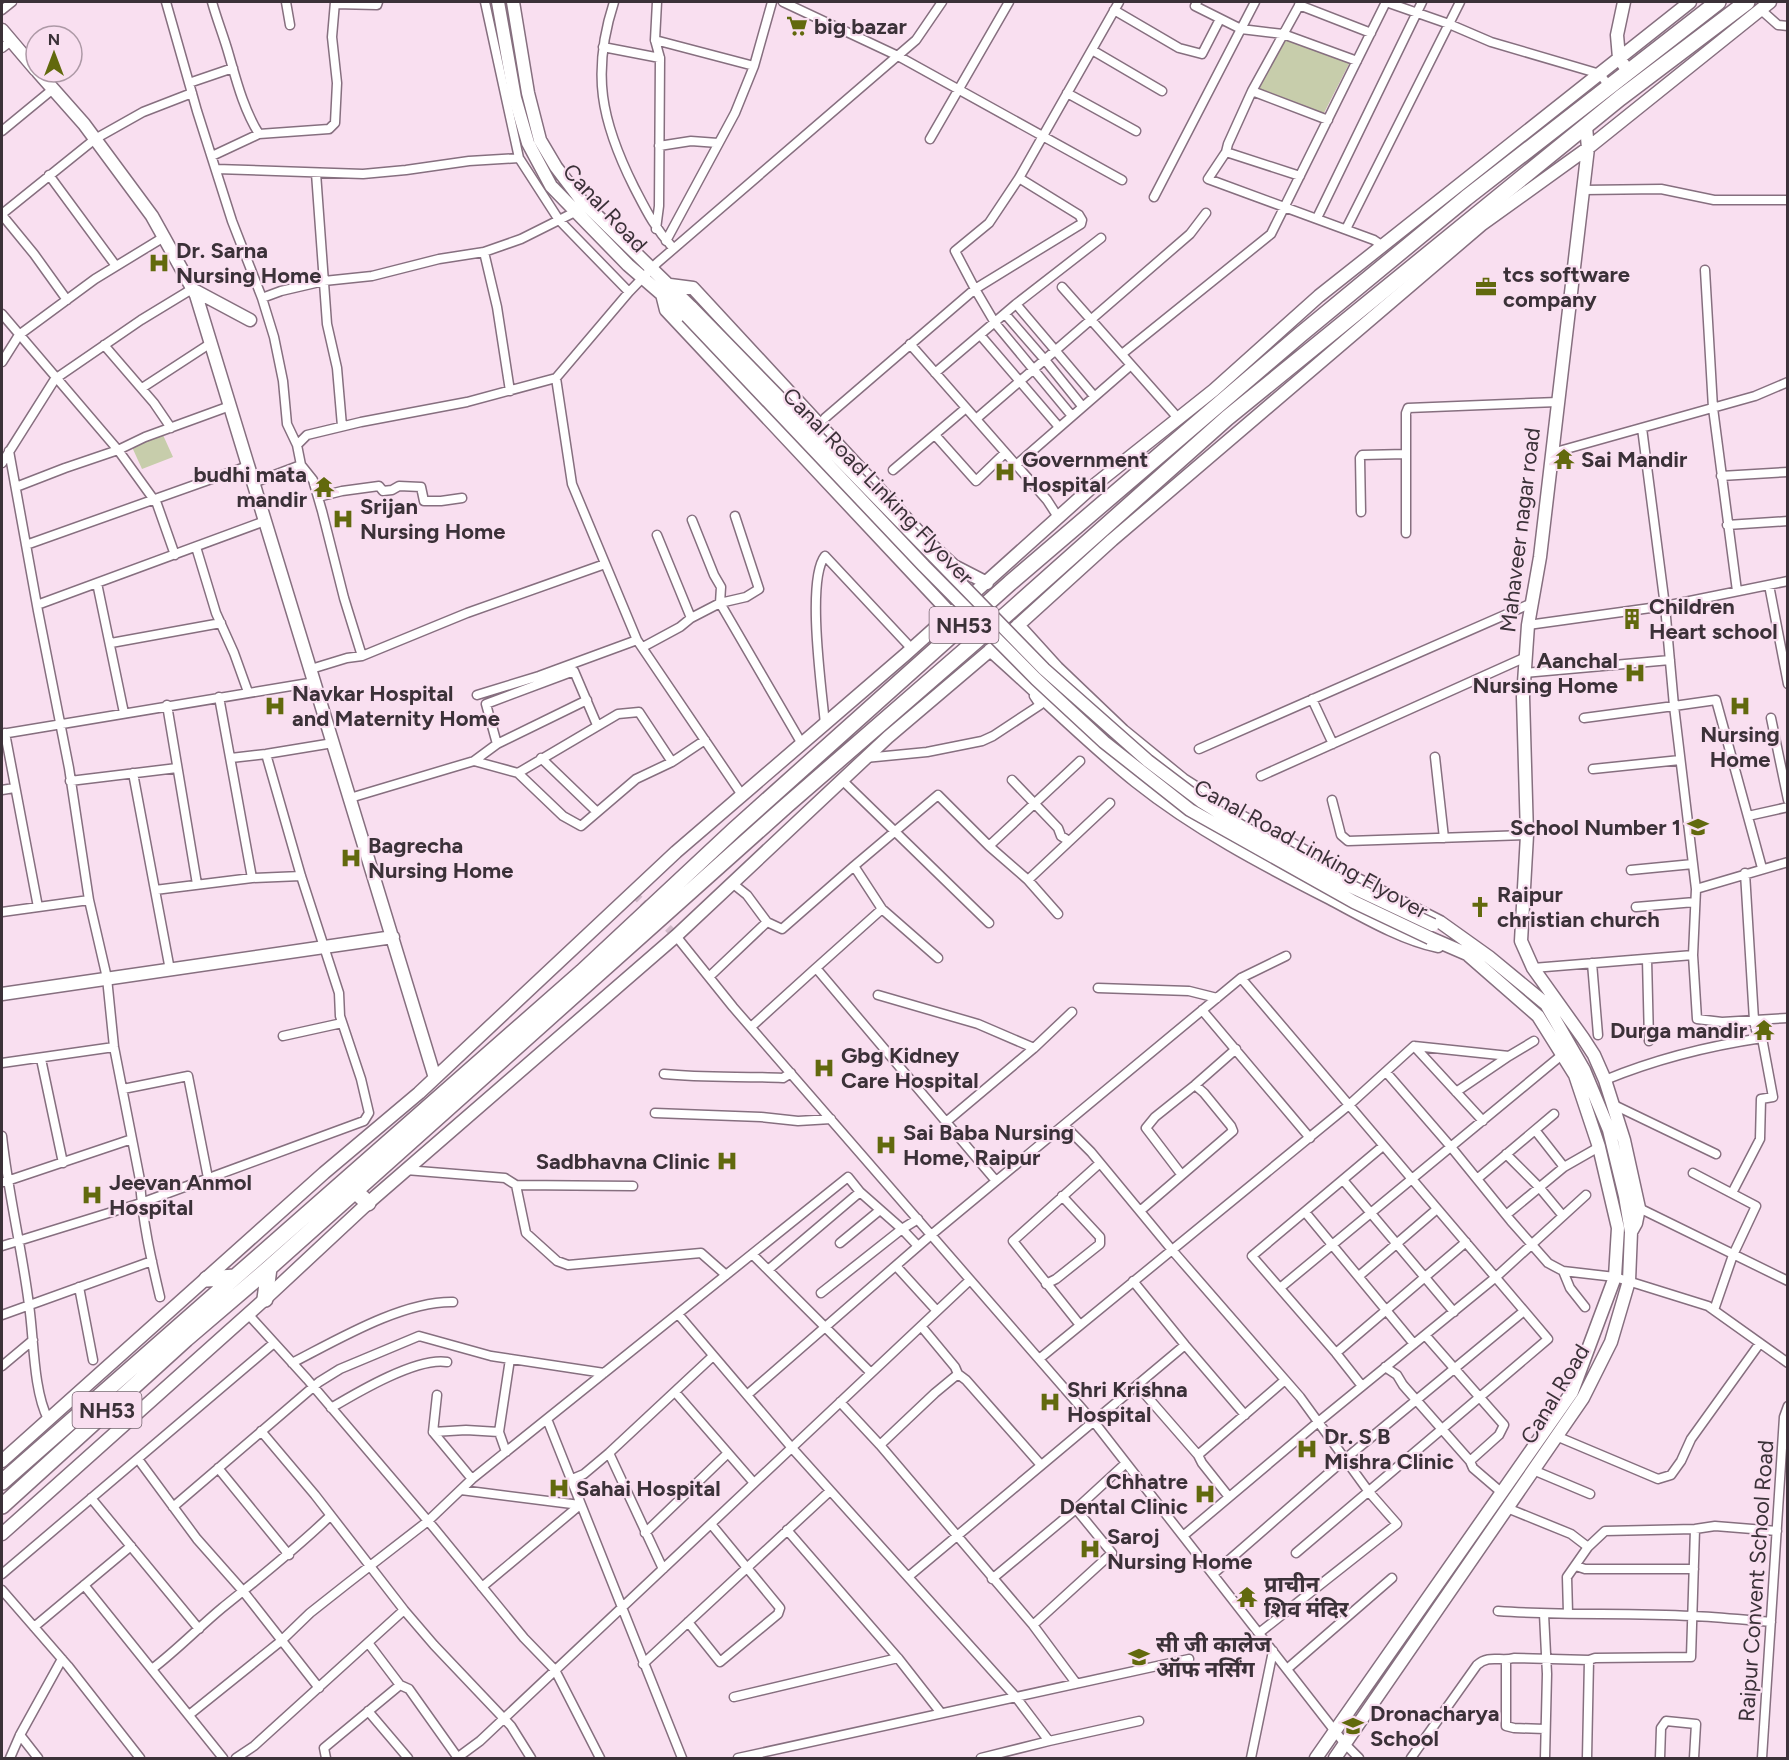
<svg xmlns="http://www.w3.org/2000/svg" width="1789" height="1760" font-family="Figtree,'Noto Sans Devanagari',sans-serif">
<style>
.green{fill:#c7cdab}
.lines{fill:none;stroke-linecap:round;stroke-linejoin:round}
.street-tunnel{stroke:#d3bccb;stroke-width:8;stroke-dasharray:8 4;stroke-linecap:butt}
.street-casing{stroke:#866f7f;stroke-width:11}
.secondary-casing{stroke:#866f7f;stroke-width:15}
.highway-casing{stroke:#866f7f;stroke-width:18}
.street{stroke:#fff;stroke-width:8}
.secondary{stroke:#fff;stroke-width:12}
.highway{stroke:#fff;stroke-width:15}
.secondary-bridge-casing{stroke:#866f7f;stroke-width:15;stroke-linecap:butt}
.secondary-bridge{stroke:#fff;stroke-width:12}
.labels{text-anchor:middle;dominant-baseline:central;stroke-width:4.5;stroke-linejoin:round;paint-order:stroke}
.shield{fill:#f9dff0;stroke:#74656f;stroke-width:1.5}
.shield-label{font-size:21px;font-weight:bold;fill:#3b3138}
.poi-label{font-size:22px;font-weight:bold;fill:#3b3138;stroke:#f9dff0;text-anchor:start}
.street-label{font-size:22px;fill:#3b3138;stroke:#f9dff0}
</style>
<rect width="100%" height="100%" fill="#f9dff0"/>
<path class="green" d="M1284,35L1350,62L1323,115L1258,89Z
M163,435L173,457L142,469L132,447Z"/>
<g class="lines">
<path class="street-tunnel" d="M634,894L676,936"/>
<defs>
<path id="street" d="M166,2L197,111L232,221L262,298L274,337L283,381L287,424L297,445
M212,2C217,20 224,37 229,55C237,83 244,110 259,134
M286,2L290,25
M485,2L519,158L559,220L629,292
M614,2C591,73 601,121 634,187C647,212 654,227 673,248
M783,2L898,56L1122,180
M1197,2L1195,6L1241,29L1255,2
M1301,2L1252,91L1228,144L1226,152L1208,179L1374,240L1383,246
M335,4L377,5L378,2
M1299,5L1371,33
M1760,9L1778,25L1788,26
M2,10L12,2
M1114,10L1179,48L1202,54L1220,19
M655,40L754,66
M603,47L660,58
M2,48L11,41
M1092,50L1162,91
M189,83L233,68
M1252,91L1328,120
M1067,93L1136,131
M2,131L53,89
M930,139L1009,2
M659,146L691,141L718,143
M1226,152L1300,176
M212,156L259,134L329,129L335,123L337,83L332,37L335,2
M216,169L363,174L406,170L469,161L519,158
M316,173L327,324L337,368L342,426
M49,175L116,266
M1583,190L1661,189L1714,200H1788
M1154,197L1241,29L1283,34L1357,61
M2,214L95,139L143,112L192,93
M2,215L34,254L67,300
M1317,218L1422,2
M656,229L659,206L660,58L655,40L657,2
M1346,229L1460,2
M666,241L735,113L754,66L772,2
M484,252L497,307L510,391
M1705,270L1713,408L1737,591
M1062,287L1178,418
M262,298L281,291L324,281L372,276L439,259L484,252L521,239L575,212
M1016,304L1094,396
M2,314L118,450L157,504L175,555
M1005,314L1045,360L1082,406
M981,336L1059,427
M910,344L1047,500L1058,517
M104,345L154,403L171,428
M1122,354L1271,234L1386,2L1449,24L1491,42L1600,74L1611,89
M2,362L19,335L95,279L164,237
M935,373L1016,304L1101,238
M556,378L572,484L637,640L742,795
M142,388L211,343
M1072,416L995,323L975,289L955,251L989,223L1019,178L1119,2
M825,418L975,289L1081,224L1082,220L1079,215L1019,178
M976,419L1190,234L1206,213
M1642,428L1665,606L1788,581
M935,435L976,481L1005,453
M9,451L38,611L69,768L89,900L107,978L114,1047L140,1180C142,1220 151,1259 160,1297
M1552,453L1755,396L1788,382
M2,463L55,379L141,320L192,289
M301,465L313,480L322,511L344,598L362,656
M1016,465L1131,365
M893,470L966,408
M1721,476L1788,472
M253,483L301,465L297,445L307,435L361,422L467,402L556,378L629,292L657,263L916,40L942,2
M16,487L65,468L118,450L145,437L230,406
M318,497L342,491L379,486L383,491L392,490L399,486L421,487L424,501H441L462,498
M1361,512L1360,458L1362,455L1406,454
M692,520L714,575L721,587L720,603L802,744
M1727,525L1788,521
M1406,533V413L1408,408L1558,402
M657,535L691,618
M26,545L248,466
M196,547L216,613L234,653L248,692
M97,583L124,713
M1769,585L1788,684
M37,605L265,521
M1528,625L1665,606L1674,706L1716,700L1762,868
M111,643L221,623
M643,647L680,627L691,618L720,603L746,597L759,589L735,516
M311,669L347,658L362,656L467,613L605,564
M1524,673L1670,660
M477,695L539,676L637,640
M219,697L252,878
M1312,699L1333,744
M167,705L197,884
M1771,718L1788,800
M825,724C822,691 806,580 825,556L912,649
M5,733L38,907
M2,734L315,682
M497,744L587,700
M1199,749L1532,603
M1435,757L1444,838
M231,758L266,754L333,743
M541,758L597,812
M865,758L927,752L982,741L993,736L1040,705L1034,696
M474,761L497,744L486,704L574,671L597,725
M1593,769L1680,760
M133,773L170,970
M518,773L618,714L639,712L672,762
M1261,776L1526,657
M842,780L989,923
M1012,780L1058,828L1061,836L1069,841
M70,781L177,768
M2,790L14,788
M350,798L474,761L518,773L563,816L581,826L636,779L672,762L705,740
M1332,800L1341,835L1348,841L1527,835
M1748,816L1788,807
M989,846L1028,880L1058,914
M1631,870L1693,864
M1028,880L1110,803
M732,883L747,895L767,922L782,929L854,866
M1696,889L1788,862
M155,890L252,878L301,876
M1636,907L1695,902
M882,909L854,866L938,795L989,846L1080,761
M2,912L89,900
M676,936L733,1007L1098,1427L1345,1744L1359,1758
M1693,955L1697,1019L1722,1022L1788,1018
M938,958L882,909L816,968L996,1181
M1647,959L1649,1041
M1592,963L1598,1035
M1533,968L1693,955L1696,889L1674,706L1584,718
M709,977L767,922
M1241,978L1286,956
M1098,988L1189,991L1217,998
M878,995L978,1024L1034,1048
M1202,1010L1310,1138
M751,1027L816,968
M283,1036L342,1023
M1414,1046L1483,1121
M41,1059L63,1163
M2,1063L114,1047
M1386,1072L1451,1147L1511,1221L1548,1263L1563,1271L1615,1277L1708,1306L1788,1363
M664,1074C704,1078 743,1076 783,1078L791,1073
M1605,1080C1656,1059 1708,1046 1762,1038L1756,1030L1754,1020L1745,873
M123,1089L188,1076L208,1178
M1456,1092L1509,1056
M1612,1104L1716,1154
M655,1113L761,1117L798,1121L831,1119
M946,1122L1034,1048L1072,1012
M1064,1125L1091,1152L1172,1250L1300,1397L1369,1492L1397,1524L1259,1633
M1535,1130L1564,1167
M2,1136C8,1193 22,1249 29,1305C34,1338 33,1390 48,1419
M1506,1154L1539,1187L1563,1216
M406,1170L505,1178L516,1185L633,1186
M1693,1173L1756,1206L1733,1255L1714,1310
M1181,1174L1146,1128L1155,1117L1195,1085L1236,1049
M1477,1179L1554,1114
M1343,1180L1454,1312
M4,1182L132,1139
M516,1185L526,1233L557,1261L568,1265L701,1253L726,1275
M860,1192L902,1229L918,1219
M1732,1193L1760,1139L1761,1099L1773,1097L1762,1038
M1639,1208L1788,1281
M1140,1211L1233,1131L1231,1126L1204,1093L1195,1085
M1305,1212L1414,1344
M1506,1215L1564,1167L1599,1147
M840,1243L880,1210
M2,1246L141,1203L364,1121L369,1113L361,1079L340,1016L339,993L301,876L266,754
M752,1254L871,1373
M896,1266L937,1311
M1563,1271L1570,1288L1585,1307
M1359,1276L1437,1209
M1133,1281L1185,1345L1245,1415
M1046,1284L1056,1279L1100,1244V1237L1062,1196
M79,1287L93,1360
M1280,1288L1563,1054
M821,1293L902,1229L918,1246
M248,1314L307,1379L434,1528L524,1638L555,1670L600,1758
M678,1314L792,1448L1015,1696L1049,1741L1139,1721
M2,1315L152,1261
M1080,1325L1013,1241L1100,1163
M921,1326L955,1367L958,1374L966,1380L1041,1465
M1425,1335L1504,1425L1499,1435L1470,1461
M1336,1353L1466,1242
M1039,1359L1349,1105L1414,1046L1509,1056L1534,1041
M292,1363C337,1340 402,1301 453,1302
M2,1366L33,1340
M1385,1367L1397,1375L1403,1385L1470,1461L1473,1468L1501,1492
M1137,1385L1198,1455L1202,1463L1229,1497
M1362,1386L1336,1353L1252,1256L1383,1146
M675,1392L754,1483
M747,1395L931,1235L1241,978L1548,1339L1296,1553
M840,1402L880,1445L1033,1625L1076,1683
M331,1408C358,1392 417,1357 447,1362
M547,1419L682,1758
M261,1431L315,1495L404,1610L434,1645L511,1726L531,1758
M433,1432L437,1395
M1556,1436L1658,1479L1671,1475L1681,1461L1691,1439L1760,1343
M880,1445L935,1393L958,1374
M506,1452L499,1432L510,1359
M609,1453L663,1569
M1198,1455L1285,1380
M138,1459L197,1539L243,1591L319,1688
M218,1468L289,1555
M1533,1470L1590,1494
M472,1479L433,1432L466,1430L499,1432
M570,1480L584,1474L609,1453L713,1356
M461,1490L580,1505L482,1587
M91,1498L199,1629
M173,1507L319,1382L340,1369L419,1336L491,1356L604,1373
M1507,1508L1571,1534L1588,1547
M787,1530L898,1658L941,1713
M645,1533L728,1453
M1183,1536L1317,1423L1496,1277L1586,1195
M1576,1566L1585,1569H1694
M2,1574L274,1343
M1213,1574L1345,1459L1524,1311
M908,1577L1185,1345
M992,1579L1076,1509L1126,1463
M84,1585L223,1758
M2,1590L68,1666L140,1758
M1498,1611C1563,1616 1628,1612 1692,1616C1719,1617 1745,1620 1771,1622
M1568,1613L1567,1577L1588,1547L1605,1531L1695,1529L1715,1526L1777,1531
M1544,1614L1547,1674L1545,1758
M688,1622L720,1662L778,1614L780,1608L711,1524
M1033,1625L1112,1553L1076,1509
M34,1627L131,1546
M369,1644L400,1685L409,1689L458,1758
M1506,1660V1726L1514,1728L1545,1729
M643,1664L830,1491
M152,1669C177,1650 198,1628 222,1608C259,1578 296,1549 330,1516
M1287,1669L1392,1578
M734,1697L898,1658
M368,1711L408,1758
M189,1715L281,1641L310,1613L348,1583L428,1521L472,1479L848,1177L860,1192L768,1270
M20,1735L38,1758
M10,1758L20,1735L62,1659
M236,1758L254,1746L404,1610
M326,1758L324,1748L400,1685
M457,1758L480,1741L970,1280
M738,1758L1189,1659
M981,1758L1049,1741
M1251,1758L1273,1651
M1411,1758L1477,1665C1489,1654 1501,1662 1514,1658L1589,1660L1595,1658L1691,1657L1695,1529
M1587,1758L1589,1660
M1660,1758L1661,1728L1666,1721L1696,1724L1694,1758
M1762,1758L1784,1417L1788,1406"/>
<path id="secondary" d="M498,2L515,98L528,143L551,186L628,265L687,316
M513,2L528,93L540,140L556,167L581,200L692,308
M1624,2L1617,35L1619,58L1628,71
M2,30L36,70
M38,72L84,124L152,216L196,295L435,1078
M1586,127L1588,148L1540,557L1528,625L1523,697L1527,835L1521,941L1533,968L1583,1038L1594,1055L1605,1080L1624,1140L1639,1208L1636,1223L1631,1232
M670,285L693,288L928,542L954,566L987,583
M192,289L250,320
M662,294L666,310L951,614
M1018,625L1057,668L1123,731L1183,780L1238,815L1336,869L1440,922L1489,957L1546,1004L1584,1070L1609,1130L1625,1196L1631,1232L1629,1281L1611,1342L1583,1398L1335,1758
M990,650C1039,693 1085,740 1136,781C1195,828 1263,864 1330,898C1364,916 1401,938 1438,946
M2,994L393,937
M2,1461L324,1173L419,1093L676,852L906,654L1092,487L1214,390L1319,296L1690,2
M2,1534L265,1299L368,1203L676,936L888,737L994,647L1112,540L1481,225L1588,148L1770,2
M1316,1758L1572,1392L1615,1277L1618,1228L1599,1147L1575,1075L1538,1016L1467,954L1430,938"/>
<path id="highway" d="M355,1191L368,1203
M207,1279L235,1277
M265,1299L269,1268
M2,1482L582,972L734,830L1010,583L1300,335L1466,198L1718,2
M2,1506L186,1339L269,1268L787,805L1008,613L1227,418L1620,98L1747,2"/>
</defs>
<use href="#street" class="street-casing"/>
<use href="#secondary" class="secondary-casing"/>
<use href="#highway" class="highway-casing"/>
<use href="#street" class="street"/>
<use href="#secondary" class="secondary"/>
<use href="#highway" class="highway"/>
<defs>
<path id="secondary-bridge" d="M692,308L1044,669L1148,761L1202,802L1242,827L1350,886L1433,925
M687,316L924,566L1036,679L1104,742L1190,810L1354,902L1430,938"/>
</defs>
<use href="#secondary-bridge" class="secondary-bridge-casing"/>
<use href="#secondary-bridge" class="secondary-bridge"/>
</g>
<defs>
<symbol id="supermarket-bare" viewBox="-9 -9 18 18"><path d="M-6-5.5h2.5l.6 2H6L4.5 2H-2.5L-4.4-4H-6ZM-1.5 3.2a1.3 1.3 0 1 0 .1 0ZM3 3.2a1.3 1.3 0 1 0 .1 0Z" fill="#62690d" stroke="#f9dff0" stroke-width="2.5" paint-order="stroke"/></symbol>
<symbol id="hospital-bare" viewBox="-9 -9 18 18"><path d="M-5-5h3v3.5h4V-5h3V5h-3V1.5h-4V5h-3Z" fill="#62690d" stroke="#f9dff0" stroke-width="2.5" paint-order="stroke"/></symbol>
<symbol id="office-bare" viewBox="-9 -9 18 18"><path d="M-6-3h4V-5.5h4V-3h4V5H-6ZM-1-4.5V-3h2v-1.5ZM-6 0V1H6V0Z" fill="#62690d" stroke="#f9dff0" stroke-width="2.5" paint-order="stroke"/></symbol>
<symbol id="temple-bare" viewBox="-9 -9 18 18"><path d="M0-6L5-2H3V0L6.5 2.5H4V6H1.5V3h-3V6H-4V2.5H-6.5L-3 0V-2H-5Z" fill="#62690d" stroke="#f9dff0" stroke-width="2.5" paint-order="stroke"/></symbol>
<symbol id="building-bare" viewBox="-9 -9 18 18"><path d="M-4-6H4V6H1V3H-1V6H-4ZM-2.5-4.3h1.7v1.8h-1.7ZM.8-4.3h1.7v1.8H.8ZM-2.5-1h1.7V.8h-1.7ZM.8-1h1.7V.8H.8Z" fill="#62690d" stroke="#f9dff0" stroke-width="2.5" paint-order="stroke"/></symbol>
<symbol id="school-bare" viewBox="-9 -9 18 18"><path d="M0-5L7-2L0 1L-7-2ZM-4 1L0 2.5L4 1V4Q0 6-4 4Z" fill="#62690d" stroke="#f9dff0" stroke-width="2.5" paint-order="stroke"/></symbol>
<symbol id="church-bare" viewBox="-9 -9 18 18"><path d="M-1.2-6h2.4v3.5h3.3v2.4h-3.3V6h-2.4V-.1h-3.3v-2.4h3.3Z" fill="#62690d" stroke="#f9dff0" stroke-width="2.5" paint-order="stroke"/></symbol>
<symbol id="university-bare" viewBox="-9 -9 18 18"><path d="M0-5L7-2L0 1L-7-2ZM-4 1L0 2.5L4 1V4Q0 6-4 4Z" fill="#62690d" stroke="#f9dff0" stroke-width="2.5" paint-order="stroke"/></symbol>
</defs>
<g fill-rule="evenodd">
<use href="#supermarket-bare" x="782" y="11" width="30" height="30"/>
<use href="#hospital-bare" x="144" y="248" width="30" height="30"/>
<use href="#office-bare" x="1471" y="272" width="30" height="30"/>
<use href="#temple-bare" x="1549" y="444" width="30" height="30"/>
<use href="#hospital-bare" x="990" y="457" width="30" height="30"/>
<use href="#temple-bare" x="309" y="472" width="30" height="30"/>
<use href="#hospital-bare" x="328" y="504" width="30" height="30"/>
<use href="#building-bare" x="1617" y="604" width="30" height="30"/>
<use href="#hospital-bare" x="1620" y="658" width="30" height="30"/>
<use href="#hospital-bare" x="260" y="691" width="30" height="30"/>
<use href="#hospital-bare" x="1725" y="691" width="30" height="30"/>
<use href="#school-bare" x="1683" y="812" width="30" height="30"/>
<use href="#hospital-bare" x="336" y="843" width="30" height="30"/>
<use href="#church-bare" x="1465" y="892" width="30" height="30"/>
<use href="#temple-bare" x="1749" y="1015" width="30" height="30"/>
<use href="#hospital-bare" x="809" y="1053" width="30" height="30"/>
<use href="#hospital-bare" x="871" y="1130" width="30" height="30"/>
<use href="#hospital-bare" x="712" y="1146" width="30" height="30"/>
<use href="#hospital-bare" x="77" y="1180" width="30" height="30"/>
<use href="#hospital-bare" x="1035" y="1387" width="30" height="30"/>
<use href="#hospital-bare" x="1292" y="1434" width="30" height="30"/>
<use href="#hospital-bare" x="544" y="1473" width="30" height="30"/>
<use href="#hospital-bare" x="1190" y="1479" width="30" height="30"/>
<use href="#hospital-bare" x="1075" y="1534" width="30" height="30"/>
<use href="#temple-bare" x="1232" y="1582" width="30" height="30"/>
<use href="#university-bare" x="1124" y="1642" width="30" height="30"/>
<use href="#school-bare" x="1338" y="1711" width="30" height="30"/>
</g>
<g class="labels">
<g class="shield">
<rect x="929.5" y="607" width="69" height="36" rx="4.5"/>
<rect x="72.5" y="1392" width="69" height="36" rx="4.5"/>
</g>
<g class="shield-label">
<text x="964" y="625">NH53</text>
<text x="107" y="1410">NH53</text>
</g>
<g class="poi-label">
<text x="814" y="26">big bazar</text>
<text x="176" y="250">Dr. Sarna<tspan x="176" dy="25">Nursing Home</tspan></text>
<text x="1503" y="274">tcs software<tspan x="1503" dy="25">company</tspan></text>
<text x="1022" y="459">Government<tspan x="1022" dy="25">Hospital</tspan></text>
<text x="1581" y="459">Sai Mandir</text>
<text x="307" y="474" text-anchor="end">budhi mata<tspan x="307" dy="25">mandir</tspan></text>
<text x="360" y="506">Srijan<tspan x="360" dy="25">Nursing Home</tspan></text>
<text x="1649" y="606">Children<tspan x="1649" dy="25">Heart school</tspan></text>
<text x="1618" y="660" text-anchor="end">Aanchal<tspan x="1618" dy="25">Nursing Home</tspan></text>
<text x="292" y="693">Navkar Hospital<tspan x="292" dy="25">and Maternity Home</tspan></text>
<text x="1740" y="734" text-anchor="middle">Nursing<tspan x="1740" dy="25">Home</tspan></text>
<text x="1681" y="827" text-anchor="end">School Number 1</text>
<text x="368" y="845">Bagrecha<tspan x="368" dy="25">Nursing Home</tspan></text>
<text x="1497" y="894">Raipur<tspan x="1497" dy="25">christian church</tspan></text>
<text x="1747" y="1030" text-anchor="end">Durga mandir</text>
<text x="841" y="1055">Gbg Kidney<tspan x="841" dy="25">Care Hospital</tspan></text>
<text x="903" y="1132">Sai Baba Nursing<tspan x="903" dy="25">Home, Raipur</tspan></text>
<text x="710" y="1161" text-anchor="end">Sadbhavna Clinic</text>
<text x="109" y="1182">Jeevan Anmol<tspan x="109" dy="25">Hospital</tspan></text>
<text x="1067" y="1389">Shri Krishna<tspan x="1067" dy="25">Hospital</tspan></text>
<text x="1324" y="1436">Dr. S B<tspan x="1324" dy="25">Mishra Clinic</tspan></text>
<text x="1188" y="1481" text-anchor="end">Chhatre<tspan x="1188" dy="25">Dental Clinic</tspan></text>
<text x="576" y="1488">Sahai Hospital</text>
<text x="1107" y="1536">Saroj<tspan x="1107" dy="25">Nursing Home</tspan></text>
<text x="1264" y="1584">प्राचीन<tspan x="1264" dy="25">शिव मंदिर</tspan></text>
<text x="1156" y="1644">सी जी कालेज<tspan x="1156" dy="25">ऑफ नर्सिंग</tspan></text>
<text x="1370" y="1713">Dronacharya<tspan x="1370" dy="25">School</tspan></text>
</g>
<g class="street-label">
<text transform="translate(605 208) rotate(47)">Canal Road</text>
<text transform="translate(878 486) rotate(46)">Canal Road Linking Flyover</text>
<text transform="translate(1520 530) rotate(-83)">Mahaveer nagar road</text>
<text transform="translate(1311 849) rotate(29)">Canal Road Linking Flyover</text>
<text transform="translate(1555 1394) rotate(-59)">Canal Road</text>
<text transform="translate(1756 1581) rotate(-86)">Raipur Convent School Road</text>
</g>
</g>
<rect width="1789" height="1760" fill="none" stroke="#3b3138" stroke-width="6"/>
<g transform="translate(54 54)"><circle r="28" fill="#f9dff0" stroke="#ad99a6" stroke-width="1.5"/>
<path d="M0-4.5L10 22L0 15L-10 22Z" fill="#62690d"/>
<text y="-9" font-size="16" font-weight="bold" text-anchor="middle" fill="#3b3138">N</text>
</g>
</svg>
